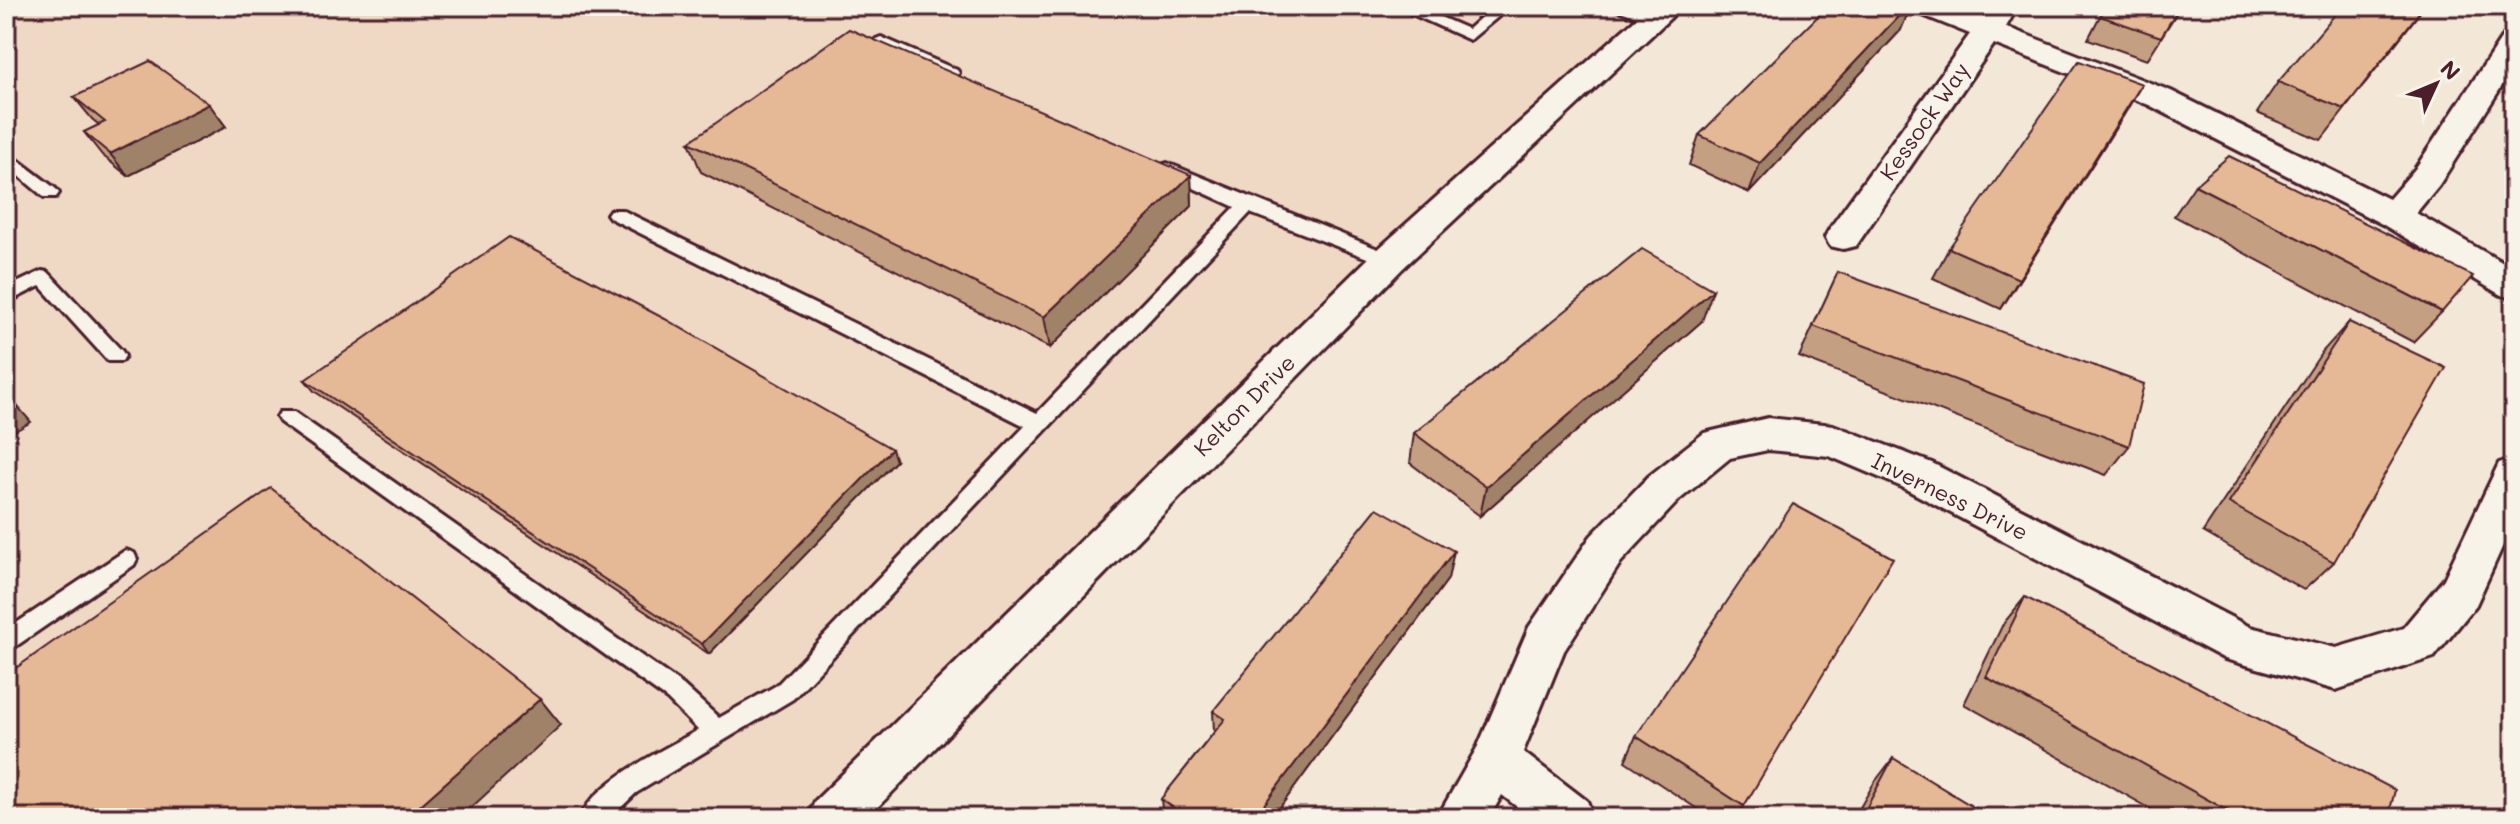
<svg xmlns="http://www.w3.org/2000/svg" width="2520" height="824" font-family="Mali,sans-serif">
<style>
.built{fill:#efd9c4}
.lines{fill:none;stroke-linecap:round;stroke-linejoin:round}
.lane-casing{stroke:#4a1f2b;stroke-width:6}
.street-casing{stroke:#4a1f2b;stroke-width:6}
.lane{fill:#f7f3e8;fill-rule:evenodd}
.street{fill:#f7f3e8;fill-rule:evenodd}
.wall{fill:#c59f81;stroke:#4a1f2b;stroke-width:2}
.shaded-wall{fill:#a08269;stroke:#4a1f2b;stroke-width:2}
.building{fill:#e5b996;stroke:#4a1f2b;stroke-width:2}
.labels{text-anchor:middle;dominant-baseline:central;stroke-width:6;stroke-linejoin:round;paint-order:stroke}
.street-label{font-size:22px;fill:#4a1f2b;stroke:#f7f3e8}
</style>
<rect width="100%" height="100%" fill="#f3e7d8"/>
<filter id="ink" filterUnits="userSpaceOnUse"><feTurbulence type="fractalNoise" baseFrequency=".0125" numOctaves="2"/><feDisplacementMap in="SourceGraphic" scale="16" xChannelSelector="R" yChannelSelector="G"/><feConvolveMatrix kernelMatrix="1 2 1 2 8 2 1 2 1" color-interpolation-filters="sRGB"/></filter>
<g filter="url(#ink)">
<path class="built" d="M6,6H1651L842,818H6Z"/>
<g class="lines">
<defs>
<path id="lane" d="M1394,6H1415L1468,29L1494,6H1511L1470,40Z
M1605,6H1630L1664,18L1656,23Z
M881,37L957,70L959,73L957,76H945L876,45V39Z
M6,151L56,189L59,193L56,197H44L6,165Z
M1167,163L1395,256L1398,260L1395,264H1383L1250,213L793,699L636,793L610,818H580C596,780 664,750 698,730L667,699L280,422L277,417L280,412H294L683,685L719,718L777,685L1025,426L610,218L607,214L610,210H622L1037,413L1235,207L1161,173V165Z
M42,271L48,272L122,351L125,356L122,361H108L40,286L6,303V288Z
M126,550L134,553L137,559L134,565L6,653V630Z"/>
<path id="street" d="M1650,6H1683L1402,269L867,818H808L815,801L1376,251Z
M1911,6H1953L1982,17L1990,6H2018L2006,27L2171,91L2389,199L2415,169L2503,36L2514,34V67L2439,185L2416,213L2514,269V299L2501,295L2382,224L2149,105L1994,44L1856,246L1843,249L1830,246L1825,237L1830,228L1970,34L1915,12Z
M1768,418L1833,425L1932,463L2250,627L2336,648L2403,628L2444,579L2499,463L2514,458V521L2476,605L2434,657L2336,690L2225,659L1902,487L1829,456L1768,450L1730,458L1679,500L1621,562L1564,651L1523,752L1587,801L1594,818H1531L1502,795L1489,818H1437L1478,746L1529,627L1591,536L1649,476L1704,433Z"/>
</defs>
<use href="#lane" class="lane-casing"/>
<use href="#street" class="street-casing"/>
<use href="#lane" class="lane"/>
<use href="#street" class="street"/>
</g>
<path class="wall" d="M2181,6L2147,60L2088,39L2100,16Z
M2425,6L2321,140L2257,113L2278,82Z
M1901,30L1749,193L1689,165L1699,135Z
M2142,84L2001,309L1933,278L1949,248Z
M74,97L209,104L226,127L128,176L102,155L84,132L99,125L92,119Z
M689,142L1191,175L1192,206L1050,348L701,172Z
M2195,185L2442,312L2413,342L2174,216Z
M1838,272L2129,446L2106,475L1799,357Z
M1702,321L1480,516L1410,463L1414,433Z
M2349,322L2334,562L2304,590L2203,532L2322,352Z
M305,380L896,461L709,654L314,391Z
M1448,579L1272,818H1163L1161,799L1214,732L1213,711Z
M2025,597L2388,818H2167L1964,704L2003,624Z
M1636,736L1744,806L1736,818H1711L1625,761Z
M1893,758L1991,818H1854L1874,783Z"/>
<path class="shaded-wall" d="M1908,6H1911L1901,30L1749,193L1760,163Z
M2142,84L2124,115L2001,309L2019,279Z
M209,104L226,127L128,176L110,154Z
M1191,175L1192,206L1050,348L1044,317Z
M1713,290L1702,321L1480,516L1486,487Z
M6,393L31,422L6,436Z
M892,449L896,461L709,654L702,644Z
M1454,551L1448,579L1272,818H1254Z
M540,699L561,725L460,818H406Z"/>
<path class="building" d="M1828,6H1908L1760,163L1699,135Z
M2108,6H2180L2161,37L2100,16Z
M2342,6H2424L2344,109L2278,82Z
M849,29L1191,175L1044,317L689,142Z
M150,61L209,104L110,154L84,132L105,122L74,97Z
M2079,61L2142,84L2019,279L1949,248Z
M2229,156L2473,276L2442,312L2195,185Z
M509,237L665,319L892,449L702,644L305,380Z
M1642,249L1713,290L1486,487L1414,433Z
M1838,272L2144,384L2129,446L1813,326Z
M2349,322L2446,368L2334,562L2229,503Z
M271,488L540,699L406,818H6V675Z
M1793,504L1893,558L1744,806L1636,736Z
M1377,508L1454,551L1254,818H1188L1161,799L1225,719L1213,711Z
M2025,597L2395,790L2388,818H2241L1986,677Z
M1893,758L1991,818H1861Z"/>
</g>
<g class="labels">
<g class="street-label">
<text transform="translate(1924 121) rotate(-55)">Kessock Way</text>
<text transform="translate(1244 405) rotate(-45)">Kelton Drive</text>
<text transform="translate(1950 496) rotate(26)">Inverness Drive</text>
</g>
</g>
<rect width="2520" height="824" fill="none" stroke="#f7f3e8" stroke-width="32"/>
<rect x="16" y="16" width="2488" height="792" fill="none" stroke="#4a1f2b" stroke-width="3" filter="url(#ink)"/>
<g transform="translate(2436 84) rotate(46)" stroke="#f7f3e8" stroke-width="6" paint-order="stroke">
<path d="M0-6L14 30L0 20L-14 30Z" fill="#4a1f2b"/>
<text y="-12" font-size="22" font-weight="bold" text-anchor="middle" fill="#4a1f2b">N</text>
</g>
</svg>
